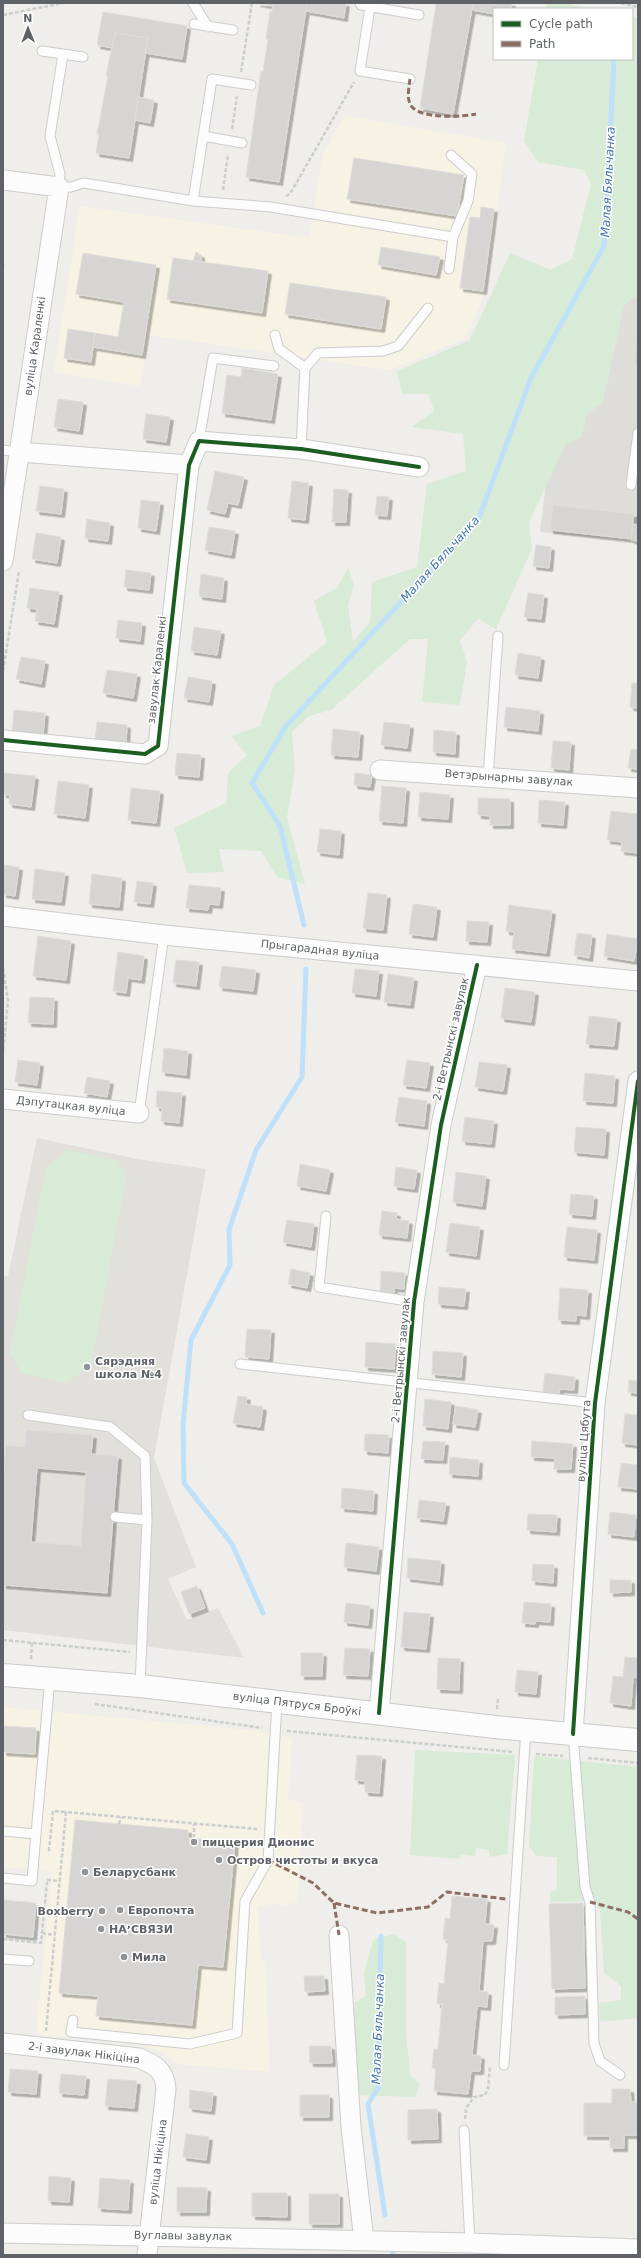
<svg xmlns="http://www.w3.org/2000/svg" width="641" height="2258" font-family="'DejaVu Sans',sans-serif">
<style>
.commercial{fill:#f7f3e4}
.industrial{fill:#dfddda}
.education{fill:#e2e0da}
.green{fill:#d8ebd6}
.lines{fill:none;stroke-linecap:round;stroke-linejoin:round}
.stream{stroke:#bfe0f9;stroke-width:5}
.building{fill:#d6d5d3;stroke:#deddd9;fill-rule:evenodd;filter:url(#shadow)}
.lane-casing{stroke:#cbcccc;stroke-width:11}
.street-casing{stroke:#cbcccc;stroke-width:21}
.secondary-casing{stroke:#cacacb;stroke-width:24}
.path{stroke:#cacfcc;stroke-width:2.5;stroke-dasharray:4 2;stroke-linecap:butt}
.lane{stroke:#fdfcfc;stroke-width:9}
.street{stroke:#fdfcfc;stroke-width:19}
.secondary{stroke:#fdfcfc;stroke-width:22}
.quiet{stroke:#8d6e63;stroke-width:3;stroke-dasharray:6 3;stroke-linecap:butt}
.cycleway-casing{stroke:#fff;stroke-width:6}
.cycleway{stroke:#1b5e20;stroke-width:4}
.poi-dot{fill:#919496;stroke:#fff;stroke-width:1.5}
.labels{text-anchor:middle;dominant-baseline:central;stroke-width:3;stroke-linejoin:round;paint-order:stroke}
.street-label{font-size:11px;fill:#5f6368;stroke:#fff}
.poi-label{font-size:11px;font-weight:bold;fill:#5f6368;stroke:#fff;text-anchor:start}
.water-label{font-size:12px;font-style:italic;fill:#4174aa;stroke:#fff}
</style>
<defs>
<filter id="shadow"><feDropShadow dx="3.5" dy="3.5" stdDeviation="0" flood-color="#0004"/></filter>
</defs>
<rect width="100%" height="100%" fill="#efeeea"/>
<path class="commercial" d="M345,116L506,143L485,292L466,338L389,370L149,335L140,386L54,372L80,206L309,238L323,153Z
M3,1707L260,1731L292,1738L288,1798L303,1804L297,1902L281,1906V1903L258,1906L260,1953L262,1961H265L270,2072L177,2064L162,2052L140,2044L36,2034L52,1872L3,1867Z"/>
<path class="industrial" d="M616,287L638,289V541L540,532L552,431Z"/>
<path class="education" d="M37,1138L138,1159L206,1169L154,1458L196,1567L168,1579L187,1620L218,1608L244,1658L3,1630V1275L8,1276Z"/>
<path class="green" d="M547,3H561L592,9H546Z
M632,17L638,18V297H634L624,305L603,402L586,416L582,437L566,444L529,522L532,549L496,629L478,619L460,640L467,662L460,705L422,702L428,639H410L331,710L309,716L292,732L295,770L287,817L305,884L277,877L261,851L219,849L224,872L187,873L174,828L226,803L228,773L247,755L231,736L260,726L274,685L327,642L314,601L337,588L348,568L354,585L348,605L353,641L370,622L372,582L417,567L427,484L466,471L463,434L411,427L434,411L429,394H402L397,371L470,340L510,253L551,270L572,259L591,184L584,170L538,162L524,141L538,59H632Z
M66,1150L117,1160L126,1178L91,1366L66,1383L22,1373L10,1353L46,1167Z
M415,1750L515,1755L507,1854L489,1857V1850L476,1848L475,1856L461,1854L460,1859L410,1855Z
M534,1756L638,1767V2018L600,2022L599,2003L621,2000V1986L604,1973L600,1911L595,1901L550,1902V1893L557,1889V1857L536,1856L529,1846Z
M394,1934L406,1942V2029L410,2075L420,2084L415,2097L358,2095L352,2044L355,2002L366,1996L364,1973L373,1940Z"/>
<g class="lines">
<path class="stream" d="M304,925L280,826L252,783L286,726L479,518L531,378L604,246L614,59
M263,1613L232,1544L184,1483L183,1425L191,1340L230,1265L229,1230L256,1150L302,1077L306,969
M381,1936L378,2088L368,2104L385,2215
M393,2250V2255"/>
</g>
<path class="building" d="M257,3H273V6Z
M273,3H307L279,182L246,177L261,71L263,72L268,39H266L270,11L272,12Z
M307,3H346L344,18L306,11Z
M473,3L453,114L420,108L436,4Z
M473,3H512L511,9H494V14L472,10Z
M103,12L187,26L182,59L145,53L148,38L115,33L112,48L97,45Z
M115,33L148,38L129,158L96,153L99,134H97L108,76H106Z
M138,97L154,100L150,123L135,120Z
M354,158L464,175L457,216L347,199Z
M481,207L494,209L483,291L460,288L470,217L480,218Z
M381,247L440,257L436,275L378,265Z
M196,252L201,255V262L193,261Z
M83,253L156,265L142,355L93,347L95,333L118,337L124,302L76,294Z
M173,258L268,271L262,313L167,299Z
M290,283L386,297L381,329L285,314Z
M68,329L95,333L91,362L64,358Z
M638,329V364L634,363Z
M242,368L278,374L271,420L222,413L227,375L241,377Z
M58,399L83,402L79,431L54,427Z
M146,414L170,417L166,442L143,439Z
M215,471L244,477L238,505L228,503L225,514L207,510Z
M292,481L309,483L305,520L288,518Z
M40,486L64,489L61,514L36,511Z
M334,489L348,490L346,522H332Z
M377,496L389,497L387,516L375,515Z
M141,500L160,502L156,531L138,528Z
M553,505L634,514L631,539L550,530Z
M87,519L110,523L108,541L85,538Z
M633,524L638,525V541L631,540Z
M209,527L235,531L231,555L205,550Z
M36,533L61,537L57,563L32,559Z
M536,545L551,547L549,568L533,566Z
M126,570L151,573L149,590L124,587Z
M201,574L224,578L222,599L199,596Z
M30,588L59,592L54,624L35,621L37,609L27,608Z
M528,593L544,595L541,619L524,617Z
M118,620L142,623L140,641L116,638Z
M194,627L221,631L217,655L191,651Z
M518,653L541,657L538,678L515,675Z
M21,657L45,661L41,684L16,679Z
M107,670L137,674L133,698L103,693Z
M188,677L212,681L209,702L184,698Z
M632,683H638V708L630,707Z
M506,707L540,711L538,731L504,727Z
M14,710L45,713L43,735L12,732Z
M97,722L127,725L126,743L95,741Z
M384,722L410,725L407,748L381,745Z
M333,729L360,732L358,757L331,755Z
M434,730L456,732L455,754L433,752Z
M553,741L571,742L569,770L551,768Z
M631,749L638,750V769L628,768Z
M177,753L201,755L199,777L175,775Z
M4,773L35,776L31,807L9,804L10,795L3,794Z
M355,773L372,775L370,787L354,785Z
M58,781L89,785L85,818L54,814Z
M382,786L406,788L403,823L379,821Z
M131,788L160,791L156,823L128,820Z
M420,792L450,795L448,819L418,817Z
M478,798L510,799V825H490V816L478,815Z
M539,800L565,802L563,825L538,823Z
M611,811L638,814V853L621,851L622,842L607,840Z
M320,829L341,831L339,855L317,852Z
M3,865L19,867L15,896L3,894Z
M35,869L65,873L61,902L32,899Z
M92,874L122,878L119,907L89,904Z
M137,881L153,883L150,904L134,902Z
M189,885L221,888L219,905L209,904L208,910L186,908Z
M368,893L387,895L383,930L363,928Z
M413,904L437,907L433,937L409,934Z
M509,905L552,911L546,953L512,949L514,932L506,931Z
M467,921L489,922L487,942L466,941Z
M577,933L592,935L589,958L574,955Z
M607,934L638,939L634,961L604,956Z
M38,936L71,941L66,980L33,976Z
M118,952L144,956L141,980L128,978L126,993L113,991Z
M176,960L199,962L196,986L173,983Z
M222,966L256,970L253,991L219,987Z
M355,969L379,971L376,996L352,993Z
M388,974L414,978L410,1005L384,1002Z
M505,988L535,992L531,1022L501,1018Z
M30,997L54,998L53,1024L28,1023Z
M589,1016L617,1019L614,1046L586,1044Z
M164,1048L188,1051L186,1075L162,1072Z
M18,1060L40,1063L37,1085L15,1082Z
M407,1060L430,1063L426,1088L403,1085Z
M479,1062L507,1065L503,1091L475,1087Z
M585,1073L615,1076L613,1103L583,1101Z
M87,1077L110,1081L107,1097L84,1093Z
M157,1091L182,1093L179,1123L161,1121L162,1108L156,1107Z
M399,1097L427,1101L424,1126L395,1122Z
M465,1117L494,1121L491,1144L462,1141Z
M576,1127L606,1129L604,1155L574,1152Z
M300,1164L330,1170L326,1191L297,1186Z
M396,1167L417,1170L414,1189L394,1186Z
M456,1172L486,1176L482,1206L453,1202Z
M571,1194L594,1196L592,1216L569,1214Z
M382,1211L397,1213L396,1219L409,1221L407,1238L379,1235Z
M287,1220L314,1224L311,1247L283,1242Z
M450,1223L480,1227L476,1256L446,1252Z
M567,1227L597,1230L594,1260L564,1257Z
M291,1269L310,1273L307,1288L288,1284Z
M381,1271L405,1273L404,1289L394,1288V1294L380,1292Z
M439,1287L466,1289L464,1306L438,1304Z
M560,1288L588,1290L586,1316L576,1315V1321L558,1320Z
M247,1329L271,1330L269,1359L245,1357Z
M366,1342L396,1344L394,1369L365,1367Z
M433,1351L463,1353L461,1377L432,1374Z
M545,1373L575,1377L574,1390L560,1389L559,1394L543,1392Z
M629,1380L638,1381V1393L628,1392Z
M238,1396L247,1397L246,1404L263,1407L260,1427L233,1423Z
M425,1399L451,1402L448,1429L423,1426Z
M456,1406L478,1410L475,1427L453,1424Z
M625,1414L638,1415V1445L622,1443Z
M26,1430L93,1435L91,1454L118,1456L107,1593L3,1585V1488L6,1445L25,1447ZM37,1468L86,1472L81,1546L31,1542Z
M365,1434L389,1435L388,1453L364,1451Z
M423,1441L445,1442L443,1460L421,1459Z
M532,1441L573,1444L571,1469H554L555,1458L531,1457Z
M450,1457L479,1460L478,1476L449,1474Z
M621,1463L638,1465V1489L618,1487Z
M342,1488L374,1491L373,1511L341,1508Z
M419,1500L446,1503L443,1521L417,1518Z
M610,1512L636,1515L634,1537L608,1534Z
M528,1514L557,1515L556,1532L527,1530Z
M346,1543L379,1547L376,1571L344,1567Z
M408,1558L441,1561L439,1582L407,1578Z
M533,1564L554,1565L553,1583L532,1581Z
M610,1580H631V1592L610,1593Z
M197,1586L205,1608L189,1614L181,1592Z
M524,1602L551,1604L550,1622L535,1621V1624L522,1623Z
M346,1603L370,1606L368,1625L344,1622Z
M404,1612L430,1614L426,1649L401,1647Z
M345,1648L370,1649L368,1676L343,1675Z
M301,1653H323L322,1676H301Z
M625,1657L638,1658V1678L633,1677L631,1706L610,1703L613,1676L623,1677Z
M438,1658L460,1659L459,1690L437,1689Z
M517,1670L538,1672L536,1694L515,1692Z
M4,1726L36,1728L35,1754L3,1752Z
M357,1755L382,1756L379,1793L365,1792V1781L355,1780Z
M75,1820L188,1830V1838L235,1842L223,1967L198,1965L192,2025L96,2016L98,1996L59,1993Z
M452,1896L487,1899L485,1924L494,1925L492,1941H483L479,1991L488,1992L487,2007L477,2006L472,2055L481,2056L480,2071H471L468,2094L434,2091L436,2069L432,2068L434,2049L438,2050L442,2004H437L439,1983L444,1984L448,1940L443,1939L445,1918L450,1919Z
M3,1900L36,1903L33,1937L3,1934Z
M583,1903L585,1988L552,1989L549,1904Z
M304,1976H324L325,1991L305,1992Z
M585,1996V2014L555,2015V1997Z
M309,2046H331L332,2063H310Z
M10,2069L38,2071L36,2094L8,2092Z
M61,2074L86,2076L84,2095L59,2093Z
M108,2079L137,2081L134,2108L105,2106Z
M612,2089H630L631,2102H638V2135H624V2148H610V2136H584V2103H612Z
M190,2090L213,2093L211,2111L189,2108Z
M300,2095H329V2117H300Z
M437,2109L438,2139L408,2140V2110Z
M186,2134L209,2137L206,2160L183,2157Z
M49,2176L71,2178L69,2202L48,2201Z
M100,2178L130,2180L128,2210L98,2208Z
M177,2187L207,2188L206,2212H177Z
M252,2193H287V2217L252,2216Z
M309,2194H339V2224H309Z"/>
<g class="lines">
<defs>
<path id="lane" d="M193,3L208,27
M360,3L361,5L419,15
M370,7L360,71L410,79
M194,24L233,30
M42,51L83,57
M63,54L50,136L60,174L59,187H71L84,183L193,201L271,207L453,237
M203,136L242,143
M193,201L212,79L251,85
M449,269L453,237L468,201L472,174L451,155
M275,335L279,349L305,368
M199,441L213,358L274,366
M301,449L305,368L318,353L383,351L398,346L428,308
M3,450L19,452
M631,485L638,433
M488,777L498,636
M139,1113L164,935
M326,1216L319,1287L414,1302
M240,1364L595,1403
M28,1415L110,1427L145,1456L147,1520L140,1686
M115,1517L147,1520
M573,1734L585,1887L590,1902L594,2043L600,2061L620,2075
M3,1831L36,1834L50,1678
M3,1878L32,1881L36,1834
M3,1959L29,1961
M73,2020L71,2032L190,2044L237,2033L245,1901L268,1860L277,1702
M504,2065L526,1729
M464,2130L470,2243"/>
<path id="street" d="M3,180L59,187L3,561
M19,452L189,465
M3,740L145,754L158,746L189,465L199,441L301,449L419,467
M380,770L638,788
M3,916L164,935L638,981
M3,1099L139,1113
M379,1713L414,1302L441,1125L477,965
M573,1734L595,1403L638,1081
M339,1935L351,2127L364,2241
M3,2043L139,2058C155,2065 165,2070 166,2089L147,2255
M3,2233L470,2243L638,2249"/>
<path id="secondary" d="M3,1675L140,1686L495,1727L638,1740"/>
</defs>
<use href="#lane" class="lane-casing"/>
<use href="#street" class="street-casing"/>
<use href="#secondary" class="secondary-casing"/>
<path class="path" d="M621,3L638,7
M3,15L63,3
M241,72L252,3
M232,129L237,96
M223,190L228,154
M286,196L290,194L354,82
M3,264V269
M3,671L19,571
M3,968L8,1000L3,1053
M3,1640L130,1652
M31,1659L32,1643
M95,1704L262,1728
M497,1709L498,1699
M287,1731L513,1752
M536,1754L563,1756
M588,1758L638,1763
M119,1824L121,1817
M194,1838V1824
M49,1851L53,1811L66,1812
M47,1880L59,1881
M42,1933L55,1935
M3,1939L41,1943L47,1882
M46,2031L66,1812L257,1829
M465,2119L466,2108L474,2097L485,2095L488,2089L490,2066"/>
<use href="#lane" class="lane"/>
<use href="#street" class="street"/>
<use href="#secondary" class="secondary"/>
<path class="quiet" d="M410,79C409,88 406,100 412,107C423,119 461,117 476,114
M268,1860L313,1883L334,1903L377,1913L428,1907L447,1892L506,1899
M590,1902L628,1912L638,1919
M334,1903L339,1935"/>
<defs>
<path id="cycleway" d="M3,740L145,754L158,746L189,465L199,441L301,449L419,467
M379,1713L414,1302L441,1125L477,965
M573,1734L595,1403L638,1081"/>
</defs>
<use href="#cycleway" class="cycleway-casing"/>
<use href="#cycleway" class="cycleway"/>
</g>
<g class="poi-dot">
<circle cx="87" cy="1367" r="4"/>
<circle cx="194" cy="1842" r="4"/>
<circle cx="219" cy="1860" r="4"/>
<circle cx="85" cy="1872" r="4"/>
<circle cx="120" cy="1910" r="4"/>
<circle cx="102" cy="1911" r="4"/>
<circle cx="101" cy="1929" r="4"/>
<circle cx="124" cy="1957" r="4"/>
</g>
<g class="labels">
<g class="street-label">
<text transform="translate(35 346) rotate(-82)">вуліца Караленкі</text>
<text transform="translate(157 670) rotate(-84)">завулак Караленкі</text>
<text transform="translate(509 778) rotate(4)">Ветэрынарны завулак</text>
<text transform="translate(320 950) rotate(6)">Прыгарадная вуліца</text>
<text transform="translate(451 1039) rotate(-77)">2-і Ветрынскі завулак</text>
<text transform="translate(71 1106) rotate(6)">Дэпутацкая вуліца</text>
<text transform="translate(401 1360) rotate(-85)">2-і Ветрынскі завулак</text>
<text transform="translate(584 1441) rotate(-86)">вуліца Цябута</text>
<text transform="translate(297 1704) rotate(7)">вуліца Пятруся Броўкі</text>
<text transform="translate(84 2053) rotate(7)">2-і завулак Нікіціна</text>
<text transform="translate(158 2162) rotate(-83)">вуліца Нікіціна</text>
<text transform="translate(183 2236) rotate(1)">Вуглавы завулак</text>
</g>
<g class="poi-label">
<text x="95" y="1361">Сярэдняя<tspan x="95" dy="13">школа №4</tspan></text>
<text x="202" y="1842">пиццерия Дионис</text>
<text x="227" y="1860">Остров чистоты и вкуса</text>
<text x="93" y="1872">Беларусбанк</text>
<text x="128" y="1910">Европочта</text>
<text x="94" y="1911" text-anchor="end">Boxberry</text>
<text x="109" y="1929">НАʼСВЯЗИ</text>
<text x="132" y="1957">Мила</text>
</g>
<g class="water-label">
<text transform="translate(608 182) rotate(-87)">Малая Бяльчанка</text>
<text transform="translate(440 559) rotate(-48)">Малая Бяльчанка</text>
<text transform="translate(378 2029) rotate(-88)">Малая Бяльчанка</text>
</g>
</g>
<rect width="641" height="2258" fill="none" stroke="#5f6368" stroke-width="8"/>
<rect x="493" y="8" width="140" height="52" fill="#ffffff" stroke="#bfc1c3"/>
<rect x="501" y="21" width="20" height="6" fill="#1b5e20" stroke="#bfc1c3"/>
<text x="529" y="28" font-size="12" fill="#5f6368">Cycle path</text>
<rect x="501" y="41" width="20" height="6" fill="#8d6e63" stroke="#bfc1c3"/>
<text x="529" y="48" font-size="12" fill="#5f6368">Path</text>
<g transform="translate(28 28) rotate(359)" stroke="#ffffff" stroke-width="3" paint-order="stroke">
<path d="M0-3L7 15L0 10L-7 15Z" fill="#5f6368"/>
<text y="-6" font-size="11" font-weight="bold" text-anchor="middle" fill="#5f6368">N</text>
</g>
</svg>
